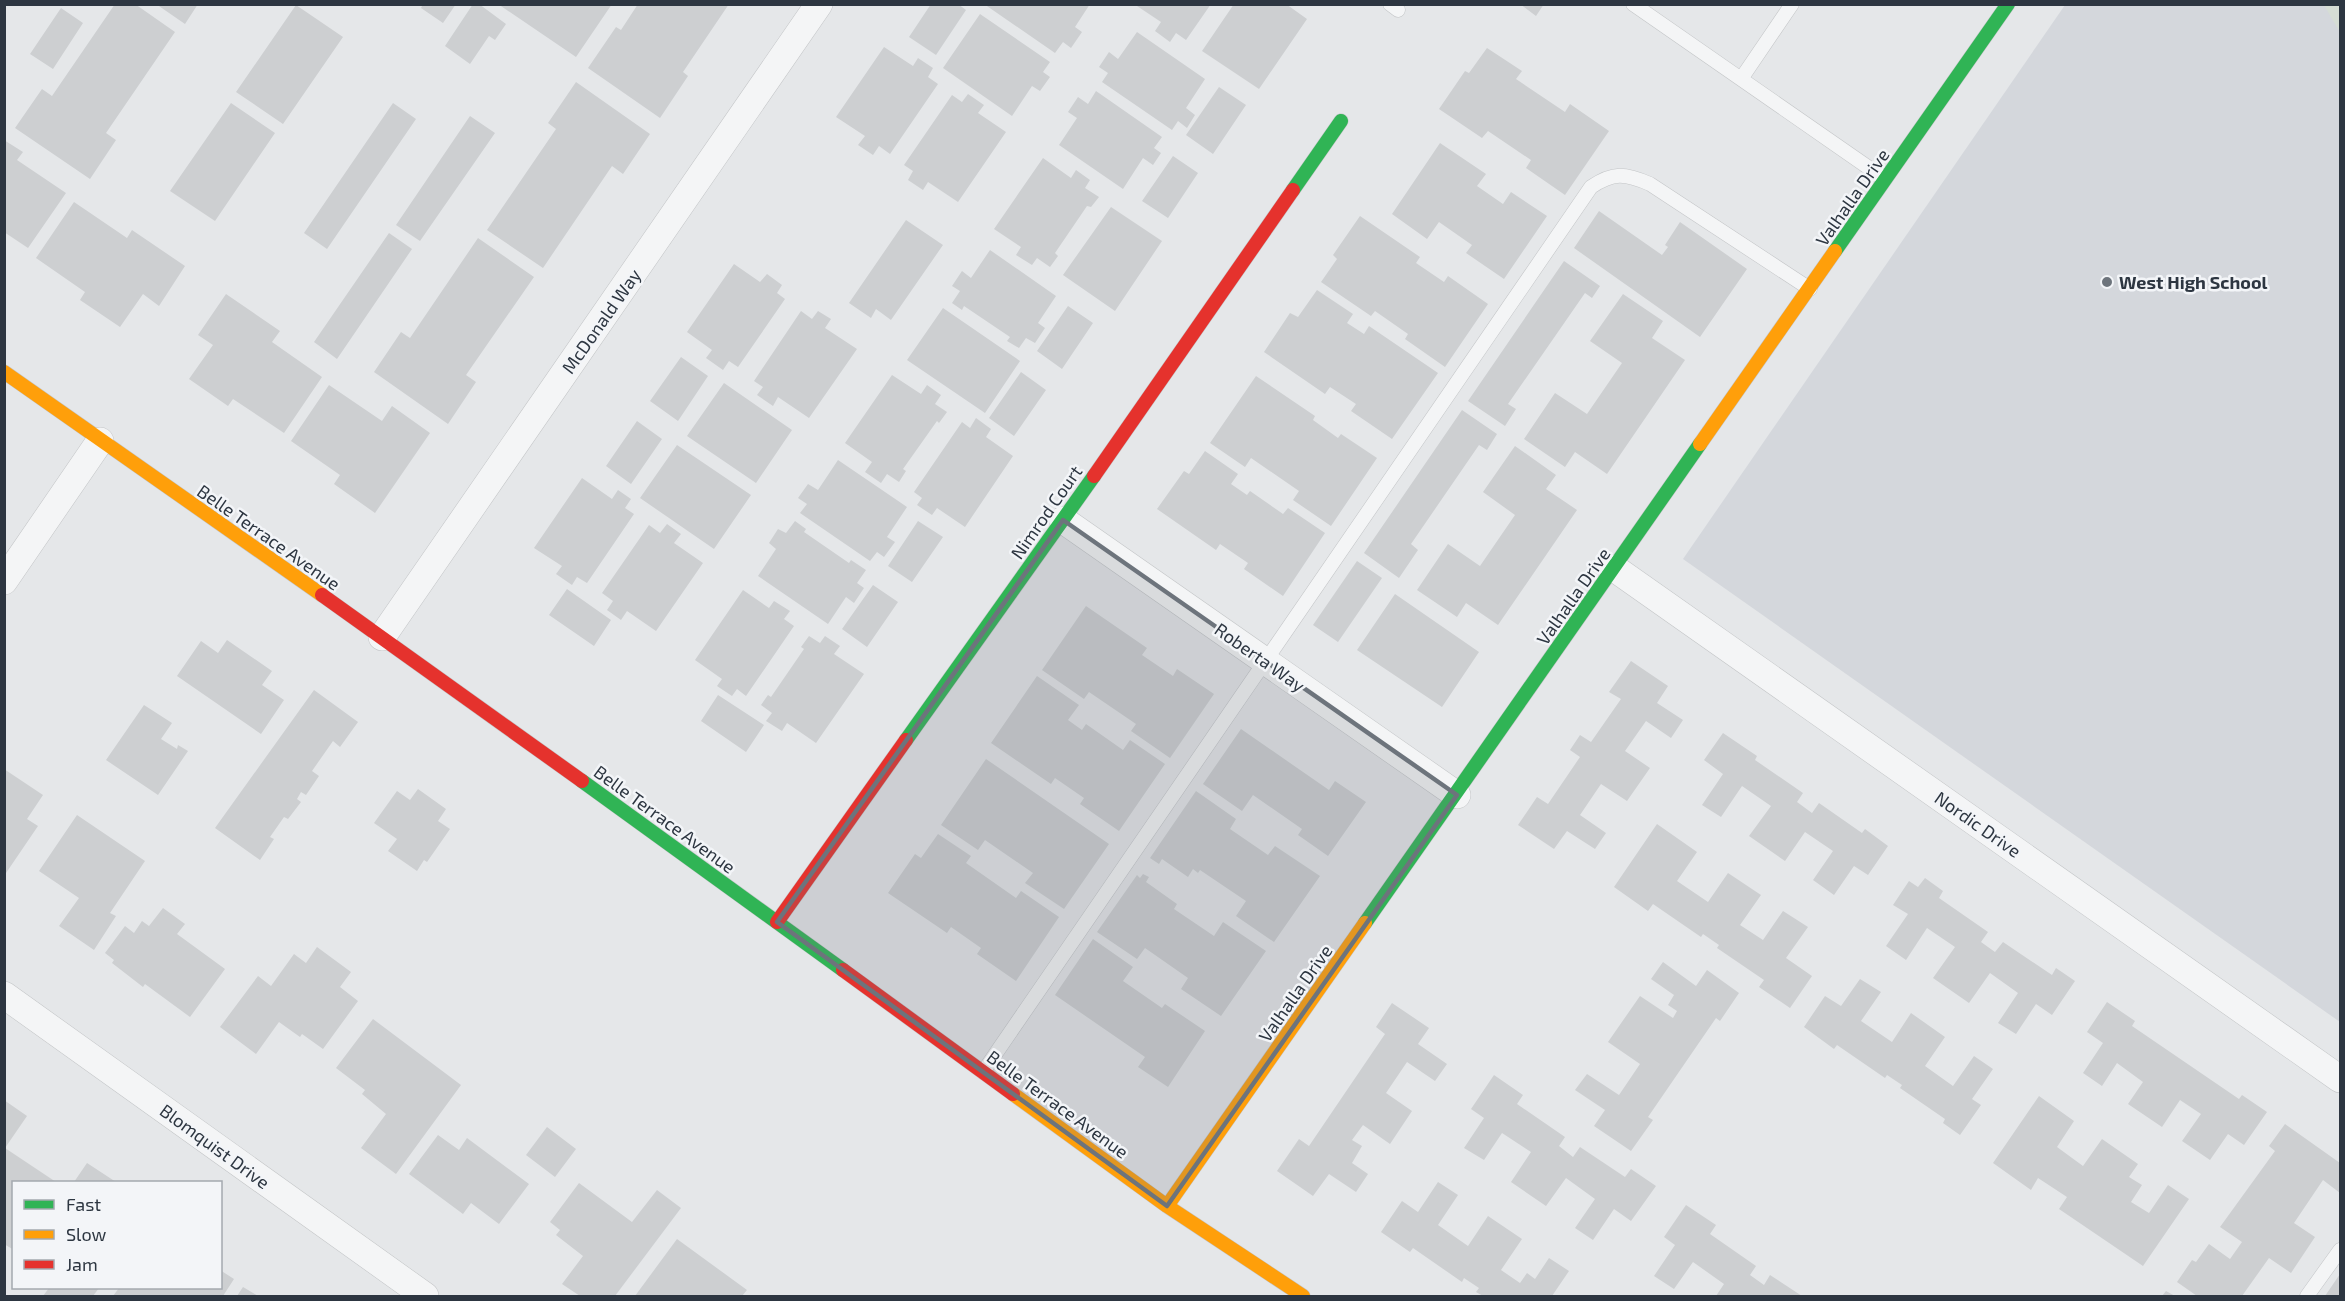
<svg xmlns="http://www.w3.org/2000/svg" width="2345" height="1301" font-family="'Exo 2',sans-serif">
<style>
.built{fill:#d4d7dc}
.green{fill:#d6ddd5}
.building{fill:#cdcfd1}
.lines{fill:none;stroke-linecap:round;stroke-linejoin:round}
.lane-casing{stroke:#c3c5c7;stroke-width:15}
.street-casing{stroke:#c3c5c7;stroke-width:28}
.fast-casing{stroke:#c3c5c7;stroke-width:15}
.slow-casing{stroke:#c3c5c7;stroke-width:15}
.jam-casing{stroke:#c3c5c7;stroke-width:15}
.lane{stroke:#f4f5f6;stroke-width:14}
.street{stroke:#f4f5f6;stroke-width:27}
.fast{stroke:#30b455;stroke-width:14}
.slow{stroke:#ff9f0a;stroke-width:14}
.jam{stroke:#e5322d;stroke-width:14}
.marked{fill:#6d747c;fill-opacity:0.2;stroke:#6d747c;stroke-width:4.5;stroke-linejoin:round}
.poi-dot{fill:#6d747c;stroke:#f3f5f8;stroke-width:2}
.labels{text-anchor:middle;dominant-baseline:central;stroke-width:5;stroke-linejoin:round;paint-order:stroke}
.street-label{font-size:18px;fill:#2d3641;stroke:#f3f5f8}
.poi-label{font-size:18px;font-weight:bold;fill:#2d3641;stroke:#f3f5f8;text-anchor:start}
</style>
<rect width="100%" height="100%" fill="#e5e7e9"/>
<path class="built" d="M2065,5H2340V1022L1683,559Z"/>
<path class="green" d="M2324,5H2340V32L2338,29Z"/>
<path class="building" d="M115,4H135L175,32L106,133L116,140L90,179L15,128L42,89L52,96Z
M156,4H198L185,24Z
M423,4H456L443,23L421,8Z
M473,4H479L506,24L495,40L489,36L470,64L445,46Z
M498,4H612L576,57Z
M638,4H729L683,72L688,76L660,118L588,68L616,27L621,30Z
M931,4H958L966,10L936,55L909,37Z
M984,4H1090L1075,27L1082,32L1071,48L1063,42L1055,53Z
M1134,4H1211L1186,40L1176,33L1170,42L1155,31L1161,22Z
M1234,4H1286L1307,19L1259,89L1202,51Z
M1520,4H1544L1536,16Z
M296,5L343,37L283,124L236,92Z
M61,8L83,23L53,69L30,54Z
M980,14L1050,62L1043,72L1050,77L1040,91L1032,86L1012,116L943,68Z
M1137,32L1205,79L1186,108L1195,115L1187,128L1178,121L1172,130L1102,82L1108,73L1099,67L1109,52L1118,59Z
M884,47L913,66L918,58L933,68L928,77L938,84L890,154L879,146L873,155L858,145L865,136L836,117Z
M1487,48L1522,71L1516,79L1565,112L1570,104L1609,131L1565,195L1526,168L1531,160L1488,131L1482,138L1439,109L1465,71L1469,73Z
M576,82L650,134L623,174L612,166L543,268L487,230L556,129L548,123Z
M1219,87L1246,105L1213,154L1186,135Z
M1096,91L1162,137L1154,148L1161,153L1153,165L1143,158L1123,189L1059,145L1077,118L1068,112L1078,97L1088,104Z
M968,94L984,105L978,113L1006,132L958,202L928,182L923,190L908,180L913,171L904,165L952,95L962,102Z
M231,103L275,133L215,221L170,191Z
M393,103L416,119L327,249L304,233Z
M470,116L495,133L420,241L396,225Z
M4,140L23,152L17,160L66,193L28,248L4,232Z
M1440,143L1486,174L1477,186L1503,204L1511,192L1547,216L1504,279L1466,253L1472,245L1439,222L1427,239L1392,214Z
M1173,156L1198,173L1168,218L1142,201Z
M1043,158L1071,178L1076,170L1090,180L1085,188L1099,197L1091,207L1087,206L1055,253L1058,256L1050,267L1037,258L1032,265L1016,255L1021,247L994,229Z
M74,202L127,238L132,230L185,266L159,306L143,294L120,327L80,300L85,292L36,258Z
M1111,207L1162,241L1115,311L1063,275Z
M1599,211L1662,255L1668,247L1665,245L1680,222L1747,269L1700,337L1574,248Z
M1360,216L1420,257L1416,263L1444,282L1448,276L1488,304L1445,367L1405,339L1408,334L1375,311L1371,316L1321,282L1337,259L1333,255Z
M906,220L943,245L891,320L876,309L871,318L849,303Z
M389,233L412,249L337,359L314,342Z
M478,238L534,277L466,375L476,382L448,424L374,372L401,332L410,338Z
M990,250L1056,296L1038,323L1045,328L1035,343L1026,338L1019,348L1007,341L1010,337L964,306L962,310L952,303L960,291L952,286L962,271L971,278Z
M1564,261L1600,286L1592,298L1585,293L1508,404L1516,409L1505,426L1468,401Z
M734,264L760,282L767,274L782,285L777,293L785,299L738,367L729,361L723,370L706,358L712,350L687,332Z
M1317,290L1353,314L1347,323L1364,334L1369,326L1438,373L1392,439L1351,411L1356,404L1330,387L1325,394L1264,352L1290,313L1298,317Z
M226,294L280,331L272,342L322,377L284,433L233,399L228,406L189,379L213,345L198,335Z
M1623,294L1663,321L1652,338L1685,360L1607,474L1575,452L1565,467L1524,439L1555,393L1587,414L1622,363L1590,341Z
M1068,306L1093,323L1062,369L1037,351Z
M943,308L1020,361L985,413L907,360Z
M801,311L812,319L818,311L831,319L825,328L857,349L809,418L778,397L773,406L757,395L763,387L754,381Z
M681,357L708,376L678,421L650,401Z
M1021,372L1046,390L1014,436L989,418Z
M892,375L921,394L927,385L941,395L935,404L947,412L939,423L937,421L903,469L906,471L899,482L887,474L881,483L865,472L872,462L845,443Z
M1256,376L1315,416L1313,420L1338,438L1341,434L1377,458L1331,526L1293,500L1299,491L1251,458L1245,467L1210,443Z
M724,383L792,430L756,483L687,436Z
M329,385L382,421L392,406L430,433L375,513L334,484L340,475L291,441Z
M1462,410L1497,434L1487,450L1479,445L1411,544L1418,550L1399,578L1364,553Z
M976,418L991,429L986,437L1013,456L965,527L937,508L932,515L917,505L922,498L914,492L962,422L970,428Z
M637,421L662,439L631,484L606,466Z
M677,445L751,495L714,549L640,498Z
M1515,446L1556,475L1546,489L1577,510L1498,625L1466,603L1457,617L1417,590L1448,544L1480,566L1515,515L1483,492Z
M1205,451L1238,474L1231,484L1247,495L1250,491L1283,514L1288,508L1325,533L1283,596L1244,569L1248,563L1220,544L1216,550L1157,509L1184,471L1189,474Z
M838,460L907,507L887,537L895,542L884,557L877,552L870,561L800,513L807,504L798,498L808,484L818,490Z
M582,478L612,499L618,490L631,499L625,508L634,514L587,583L577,577L572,585L556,574L562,566L534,548Z
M795,521L806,529L804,532L849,563L851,560L866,570L857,583L864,588L854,603L846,597L828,624L758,576L776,549L769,543L778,529L786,533Z
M918,521L943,537L912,582L888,566Z
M667,524L681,534L674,543L703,563L656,631L627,611L621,620L607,610L613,601L602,593L649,525L660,533Z
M1357,561L1382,578L1338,642L1313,625Z
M873,585L898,602L867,647L842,629Z
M567,589L611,620L594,646L549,615Z
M743,590L769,608L774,601L790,611L784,619L794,626L746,696L737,689L732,696L717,686L722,679L695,660Z
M1395,594L1479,652L1442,707L1357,650Z
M1086,606L1147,648L1142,655L1173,676L1177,669L1214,694L1170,758L1131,731L1136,724L1089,692L1084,699L1042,670Z
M809,636L820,643L825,636L840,646L834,654L864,674L816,743L787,723L782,731L766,721L772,713L761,705L768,695L771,697L804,649L801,647Z
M227,640L272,671L262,685L284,700L261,734L177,676L201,641L218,653Z
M1631,661L1668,686L1657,703L1683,720L1671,738L1646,721L1625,751L1650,768L1627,801L1601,784L1580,815L1606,833L1595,849L1567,831L1554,849L1518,825L1537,797L1548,804L1580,757L1570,750L1580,735L1591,742L1621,699L1609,692Z
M1037,676L1079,705L1068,720L1082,730L1086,724L1123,750L1130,740L1165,764L1119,831L1080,804L1084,798L1055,778L1051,784L991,743Z
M314,690L358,722L340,747L333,741L312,771L319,776L306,795L301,792L297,799L301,802L288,819L284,817L270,837L274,839L260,860L215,828Z
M718,695L764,725L746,752L701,721Z
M144,705L172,723L161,739L177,749L178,745L188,751L158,795L106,760Z
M1241,729L1329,790L1335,781L1366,802L1328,856L1298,835L1302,829L1253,795L1242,811L1203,784Z
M1723,733L1757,756L1755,760L1803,793L1797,802L1812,813L1819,803L1862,833L1865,829L1888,846L1868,875L1854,866L1834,895L1813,880L1833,851L1805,832L1785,861L1749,836L1771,806L1742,786L1721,817L1702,805L1723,774L1704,760Z
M986,759L1109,844L1064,909L1025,883L1033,873L985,840L978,850L941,825Z
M4,769L43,795L27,819L38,826L4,876Z
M418,789L446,809L438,821L450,829L427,862L424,860L417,871L388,851L397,839L374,823L397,791L410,800Z
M1196,791L1236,819L1230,829L1268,855L1275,846L1320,876L1274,942L1236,916L1246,901L1200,870L1198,873L1193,869L1188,877L1162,859L1159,864L1150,858Z
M77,815L145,861L110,913L116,916L94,950L59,926L79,898L39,871Z
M1657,824L1697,852L1677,881L1708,902L1728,873L1761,895L1740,925L1763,940L1783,911L1808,927L1786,958L1812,976L1790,1008L1759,987L1764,980L1717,948L1719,945L1703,934L1701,937L1653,904L1648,911L1614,887Z
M938,834L971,856L966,863L1016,898L1021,891L1059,917L1016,981L977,954L981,948L951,927L947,933L888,893L915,854L921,858Z
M1143,874L1149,877L1146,882L1177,904L1174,909L1214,936L1223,922L1266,951L1221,1016L1181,989L1188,978L1145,948L1137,959L1097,932L1137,875L1140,878Z
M1925,878L1943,891L1939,898L1988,932L1981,942L1995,952L2003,942L2052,975L2056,968L2075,981L2052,1015L2036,1004L2016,1034L1998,1023L2018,993L1990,973L1969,1003L1933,978L1955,947L1927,928L1906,960L1886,946L1908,914L1893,905L1909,881L1918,887Z
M163,908L185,924L177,934L225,969L190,1017L145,984L143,987L112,963L114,960L105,953L125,926L134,933L142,921L149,926Z
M1093,939L1133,967L1123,981L1162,1008L1165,1004L1205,1031L1168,1087L1138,1067L1145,1057L1055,995Z
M317,947L351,972L340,987L358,1001L323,1049L302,1034L300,1037L279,1022L256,1054L220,1027L258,976L271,986L294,954L306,963Z
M1663,962L1696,986L1707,970L1739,993L1720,1021L1716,1018L1648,1117L1653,1120L1631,1151L1594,1126L1605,1110L1575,1090L1587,1074L1619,1095L1640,1064L1608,1042L1640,996L1673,1018L1677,1011L1668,1005L1674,995L1651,979Z
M1860,979L1881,992L1861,1021L1892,1042L1911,1013L1945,1037L1925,1066L1953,1086L1974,1056L1993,1069L1972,1099L1981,1105L1960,1135L1943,1123L1945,1119L1900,1088L1902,1085L1887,1075L1885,1078L1837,1045L1834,1049L1804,1027L1825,996L1841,1006Z
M2107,1002L2135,1021L2132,1026L2239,1099L2242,1095L2267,1112L2244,1145L2228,1134L2210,1160L2182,1141L2201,1114L2180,1100L2162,1127L2128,1104L2143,1082L2117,1063L2102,1086L2083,1073L2103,1043L2087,1032Z
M1392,1003L1429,1028L1418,1044L1447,1064L1435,1081L1407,1062L1386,1093L1412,1111L1390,1144L1363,1125L1352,1140L1362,1146L1352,1163L1368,1174L1356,1192L1329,1174L1313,1196L1277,1171L1299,1139L1309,1146L1385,1034L1376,1027Z
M373,1019L461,1085L396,1174L361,1148L386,1114L362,1094L365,1090L336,1068Z
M1494,1075L1523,1095L1517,1104L1565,1137L1559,1146L1573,1157L1580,1147L1625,1177L1631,1169L1656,1186L1631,1221L1614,1209L1593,1240L1575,1228L1595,1199L1566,1178L1546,1206L1511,1182L1531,1152L1502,1133L1484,1160L1464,1148L1484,1118L1471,1109Z
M2039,1096L2074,1121L2057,1147L2083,1166L2102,1139L2138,1164L2129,1177L2142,1185L2131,1202L2149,1213L2168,1185L2189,1199L2143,1266L2059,1209L2067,1197L2038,1178L2031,1190L1993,1163Z
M4,1100L27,1116L5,1148L56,1182H14V1250L4,1244Z
M2285,1124L2340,1163V1193L2323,1180L2294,1223L2315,1237L2291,1273L2269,1258L2242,1296H2197L2177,1282L2192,1260L2196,1262L2209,1244L2230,1259L2242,1242L2220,1227L2275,1151L2269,1146Z
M547,1127L576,1149L555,1177L526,1155Z
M438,1135L459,1150L467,1138L529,1184L499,1224L471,1203L463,1214L409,1174Z
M87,1163L116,1182H74Z
M1438,1182L1458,1195L1438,1225L1468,1246L1488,1216L1522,1239L1501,1270L1520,1283L1527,1273L1535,1279L1549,1258L1569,1271L1552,1296H1483L1476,1292L1479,1288L1464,1278L1462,1282L1413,1248L1410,1252L1381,1232L1402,1201L1418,1212Z
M579,1183L632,1222L657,1190L681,1208L615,1296H580L562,1284L583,1256L556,1235L560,1230L550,1222Z
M1686,1205L1716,1225L1710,1234L1756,1266L1750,1275L1764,1285L1770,1275L1802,1296H1716L1724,1284L1693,1262L1674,1289L1654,1276L1675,1245L1664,1237Z
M677,1239L747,1290L742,1296H635Z
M220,1270L234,1279L223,1296H113L119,1288H220Z
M2340,1274V1296H2325Z
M243,1287L258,1296H237Z
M49,1288H99L93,1296H43Z
M2166,1291L2175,1296H2162Z"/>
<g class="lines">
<defs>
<path id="lane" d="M1390,4L1398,10
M1633,4L1885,179
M1741,79L1792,4
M983,1072L1591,187C1613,172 1625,173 1650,184L1810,289
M2307,1296L2340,1250"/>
<path id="street" d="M1063,520L1457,795
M1614,568L2340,1079
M4,581L100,441
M382,637L819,4
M4,995L425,1296"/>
<path id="fast" d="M1293,190L1341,121
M1835,251L2008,4
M906,740L1094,476
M582,781L843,970
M1365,923L1700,444"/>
<path id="slow" d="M4,372L322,595
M1700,444L1835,251
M1013,1094L1167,1206L1303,1296
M1167,1206L1365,923"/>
<path id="jam" d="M1094,476L1293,190
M322,595L582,781
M777,922L906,740
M843,970L1013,1094"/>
</defs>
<use href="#lane" class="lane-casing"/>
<use href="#street" class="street-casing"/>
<use href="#fast" class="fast-casing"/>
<use href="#slow" class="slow-casing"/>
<use href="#jam" class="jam-casing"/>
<use href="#lane" class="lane"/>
<use href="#street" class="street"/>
<use href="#fast" class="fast"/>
<use href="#slow" class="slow"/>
<use href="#jam" class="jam"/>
</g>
<path class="marked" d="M1063,520L1457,795L1167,1206L777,922Z"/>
<circle class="poi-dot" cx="2107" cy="282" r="6"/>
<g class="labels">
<g class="street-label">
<text transform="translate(1852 197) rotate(-55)">Valhalla Drive</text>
<text transform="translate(601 321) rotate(-55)">McDonald Way</text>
<text transform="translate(1046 512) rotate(-55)">Nimrod Court</text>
<text transform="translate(269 537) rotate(35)">Belle Terrace Avenue</text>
<text transform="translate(1573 596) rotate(-55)">Valhalla Drive</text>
<text transform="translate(1260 657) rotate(35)">Roberta Way</text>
<text transform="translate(665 819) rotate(36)">Belle Terrace Avenue</text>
<text transform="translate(1978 824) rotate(35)">Nordic Drive</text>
<text transform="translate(1295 993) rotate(-55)">Valhalla Drive</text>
<text transform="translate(1058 1104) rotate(36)">Belle Terrace Avenue</text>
<text transform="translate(215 1146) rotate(36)">Blomquist Drive</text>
</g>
<g class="poi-label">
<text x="2119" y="282">West High School</text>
</g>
</g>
<rect width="2345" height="1301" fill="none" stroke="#2d3641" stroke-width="12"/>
<rect x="12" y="1181" width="210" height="108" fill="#f3f5f8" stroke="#a4a9af" stroke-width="1.5"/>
<rect x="24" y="1200" width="30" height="9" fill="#30b455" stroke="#a4a9af" stroke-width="1.5"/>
<text x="66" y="1211" font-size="18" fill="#2d3641">Fast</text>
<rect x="24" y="1230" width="30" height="9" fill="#ff9f0a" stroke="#a4a9af" stroke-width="1.5"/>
<text x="66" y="1241" font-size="18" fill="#2d3641">Slow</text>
<rect x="24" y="1260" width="30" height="9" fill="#e5322d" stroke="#a4a9af" stroke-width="1.5"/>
<text x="66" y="1271" font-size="18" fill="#2d3641">Jam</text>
</svg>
